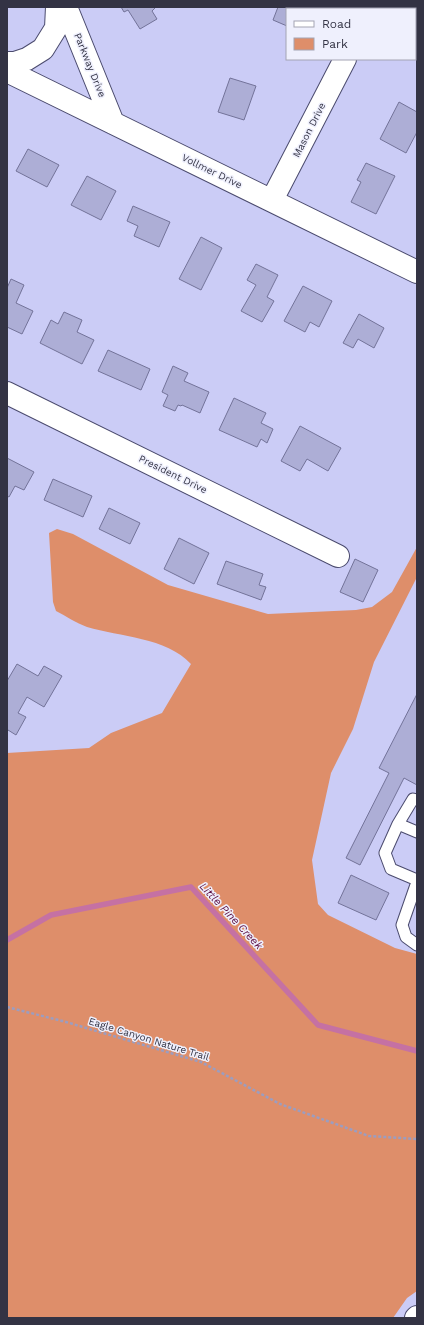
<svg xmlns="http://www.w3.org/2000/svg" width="424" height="1325" font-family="'Work Sans',sans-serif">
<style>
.green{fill:#de8e6a}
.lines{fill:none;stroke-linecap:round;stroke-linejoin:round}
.stream{stroke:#c571a3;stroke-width:5.5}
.building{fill:#adaed6;stroke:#737399}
.lane-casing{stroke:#4b4b6e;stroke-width:13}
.street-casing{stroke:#4b4b6e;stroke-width:24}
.secondary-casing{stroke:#4b4b6e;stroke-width:24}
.path{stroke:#9c9dbf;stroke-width:2.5;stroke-dasharray:3 2;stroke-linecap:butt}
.lane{stroke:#fff;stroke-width:11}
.street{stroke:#fff;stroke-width:22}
.secondary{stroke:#fff;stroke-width:22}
.labels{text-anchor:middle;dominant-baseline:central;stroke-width:3;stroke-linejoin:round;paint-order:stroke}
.street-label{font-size:10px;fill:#334;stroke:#eff0fd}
.water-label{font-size:11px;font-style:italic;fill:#5e1246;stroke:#eff0fd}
</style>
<rect width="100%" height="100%" fill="#cbccf6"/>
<path class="green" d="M57,529L73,534L168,585L268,614L356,610L372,607L392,592L417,547V577L374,662L353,729L331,773L312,860L318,904L328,915L395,948L417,954V1291L407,1298L393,1318H7V753L89,748L111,733L162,713L191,664C166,637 120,637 87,627C76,623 66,616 56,611L53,602L49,533Z"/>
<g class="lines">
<path class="stream" d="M7,940L51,915L191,887L318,1025L417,1051"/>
</g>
<path class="building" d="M121,7H154L155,8L152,11L157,19L140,29L128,10L124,12Z
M278,7H298L297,9H287V26L273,20Z
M230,78L256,86L244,120L218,112Z
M399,102L417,112V132L406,153L380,139Z
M28,149L59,165L47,187L16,171Z
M366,163L395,176L376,214L351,202L361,182L357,180Z
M87,176L116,191L101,220L71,205Z
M133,206L170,222L159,247L134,236L138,226L127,221Z
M201,237L222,248L201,290L179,279Z
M256,264L278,275L267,297L274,301L262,322L241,311L256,285L247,280Z
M11,279L24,285L16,303L33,311L22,334L7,327V288Z
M303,286L332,301L319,327L310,322L305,332L284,321Z
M64,312L82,320L77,332L94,340L82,364L40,343L51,320L58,324Z
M359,314L384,328L374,348L358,339L353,348L343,343Z
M108,350L150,369L141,390L98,371Z
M173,366L188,373L184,381L209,392L200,413L182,405L181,406L178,405L175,411L163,406L168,395L162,392Z
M234,398L266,413L261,423L273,429L267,443L261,439L257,447L219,430Z
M300,426L341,448L328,471L307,459L300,471L281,461Z
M7,458L34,472L24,490L15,486L9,497L7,496Z
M53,479L92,496L83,517L44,500Z
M109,508L140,523L130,544L99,529Z
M179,538L209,553L194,584L164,569Z
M355,559L378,570L363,602L340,592Z
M226,561L263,574L259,585L266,587L261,600L217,584Z
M17,664L38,676L44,666L62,676L44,707L27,697L18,713L26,717L16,735L8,730L7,732V681Z
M417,694V785L404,778L360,865L346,858L389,773L379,768Z
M351,875L389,893L376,920L338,903Z"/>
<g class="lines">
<defs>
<path id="lane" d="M417,800L413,799L398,824L385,853L391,869L417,880
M398,824L417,832
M417,882L402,925L406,937L417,945"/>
<path id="street" d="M66,7L113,123
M371,9L372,7
M7,63H15L27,59L43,49L56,28L57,7
M7,71L417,272
M272,200L345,59
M7,393L338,556"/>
<path id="secondary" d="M416,1318L417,1317"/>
</defs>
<use href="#lane" class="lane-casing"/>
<use href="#street" class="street-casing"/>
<use href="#secondary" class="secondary-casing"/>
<path class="path" d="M7,1007L66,1022L201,1062L280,1104L369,1136L417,1139"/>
<use href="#lane" class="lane"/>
<use href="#street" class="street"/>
<use href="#secondary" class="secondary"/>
</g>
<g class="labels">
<g class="street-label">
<text transform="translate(90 65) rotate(68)">Parkway Drive</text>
<text transform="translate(309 130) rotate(-63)">Mason Drive</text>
<text transform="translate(212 171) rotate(26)">Vollmer Drive</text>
<text transform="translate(173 474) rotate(26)">President Drive</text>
<text transform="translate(149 1039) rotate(17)">Eagle Canyon Nature Trail</text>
</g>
<g class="water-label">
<text transform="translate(231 916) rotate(47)">Little Pine Creek</text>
</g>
</g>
<rect width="424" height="1325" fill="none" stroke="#333344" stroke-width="16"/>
<rect x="286" y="8" width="130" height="52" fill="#eff0fd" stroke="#a4a4b3"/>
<rect x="294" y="21" width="20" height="6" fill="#ffffff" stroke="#a4a4b3"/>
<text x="322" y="28" font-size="12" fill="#333344">Road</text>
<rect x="294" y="38" width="20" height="12" fill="#de8e6a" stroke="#a4a4b3"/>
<text x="322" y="48" font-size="12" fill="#333344">Park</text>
</svg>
